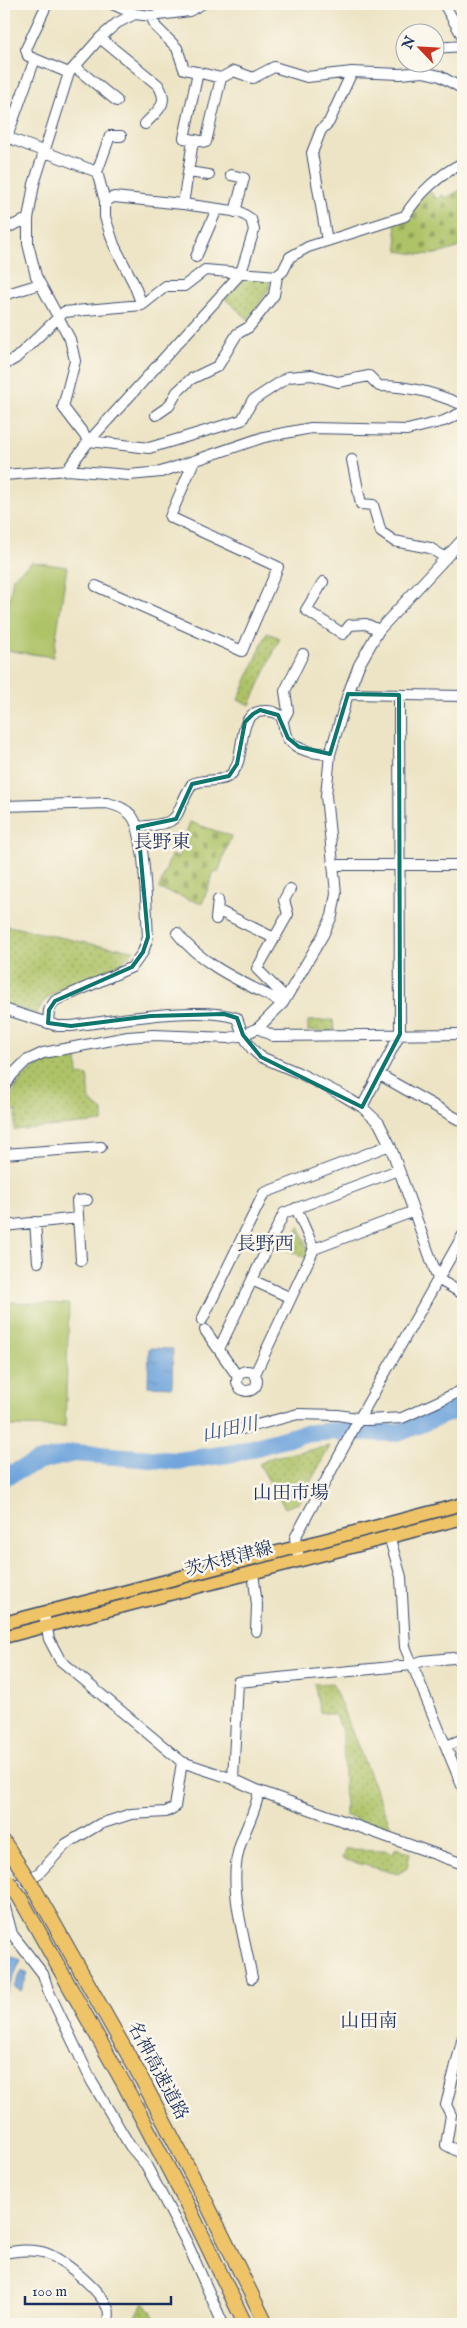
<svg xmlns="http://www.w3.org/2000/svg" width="467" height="2328" font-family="'IM FELL English','Noto Serif JP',serif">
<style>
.grass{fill:url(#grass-tufts);stroke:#647962}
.cemetery{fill:url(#cemetery-stones);stroke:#647962}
.park{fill:url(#park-dots);stroke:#647962}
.pitch{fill:#aec367;stroke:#647962}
.water{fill:url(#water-ripples);stroke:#456a9d}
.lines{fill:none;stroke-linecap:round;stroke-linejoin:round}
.river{stroke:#6fa4dc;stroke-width:18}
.minor-casing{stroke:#3a4a6d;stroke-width:12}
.major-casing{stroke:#3a4a6d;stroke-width:15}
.highway-casing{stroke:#3a4a6d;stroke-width:16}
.minor{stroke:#fff;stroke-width:10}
.major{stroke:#efc469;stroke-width:12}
.highway{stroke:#efc469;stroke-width:14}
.highway-bridge-casing{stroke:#3a4a6d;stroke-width:16;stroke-linecap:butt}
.highway-bridge{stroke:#efc469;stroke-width:14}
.marked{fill:none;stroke:#0f766e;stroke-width:4;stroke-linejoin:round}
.labels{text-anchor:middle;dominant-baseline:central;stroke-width:5;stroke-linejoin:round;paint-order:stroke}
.street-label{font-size:18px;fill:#1b2f5e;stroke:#fbf7ec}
.neighbourhood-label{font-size:19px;fill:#1b2f5e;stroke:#fbf7ec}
.water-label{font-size:19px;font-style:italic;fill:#38588a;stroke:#fbf7ec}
</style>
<defs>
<pattern id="grass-tufts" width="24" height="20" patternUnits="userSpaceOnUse" patternTransform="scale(1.25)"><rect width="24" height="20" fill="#aec367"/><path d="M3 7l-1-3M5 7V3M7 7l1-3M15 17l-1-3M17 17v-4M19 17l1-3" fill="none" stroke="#8d9f58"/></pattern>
<pattern id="cemetery-stones" width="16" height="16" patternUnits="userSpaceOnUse" patternTransform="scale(1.25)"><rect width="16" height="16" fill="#aec367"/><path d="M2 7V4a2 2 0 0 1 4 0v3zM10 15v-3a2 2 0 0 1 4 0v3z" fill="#8d9f58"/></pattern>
<pattern id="park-dots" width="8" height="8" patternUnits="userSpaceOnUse" patternTransform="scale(1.25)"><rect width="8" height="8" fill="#aec367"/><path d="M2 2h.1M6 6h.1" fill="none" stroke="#8d9f58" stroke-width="1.8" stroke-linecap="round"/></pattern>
<pattern id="water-ripples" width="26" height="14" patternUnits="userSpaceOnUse" patternTransform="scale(1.25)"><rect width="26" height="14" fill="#6fa4dc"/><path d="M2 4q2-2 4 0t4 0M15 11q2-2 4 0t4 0" fill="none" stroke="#5a86b6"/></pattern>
</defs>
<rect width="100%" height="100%" fill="#fbf7ec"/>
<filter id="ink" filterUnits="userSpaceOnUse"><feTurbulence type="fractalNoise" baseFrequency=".02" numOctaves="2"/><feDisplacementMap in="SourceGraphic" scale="10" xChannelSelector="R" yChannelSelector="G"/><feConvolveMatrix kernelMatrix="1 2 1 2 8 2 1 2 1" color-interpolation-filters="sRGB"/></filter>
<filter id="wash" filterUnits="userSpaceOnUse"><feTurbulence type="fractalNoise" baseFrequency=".0096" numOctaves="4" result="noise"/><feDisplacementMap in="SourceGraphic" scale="20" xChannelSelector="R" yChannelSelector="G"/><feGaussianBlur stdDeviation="1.12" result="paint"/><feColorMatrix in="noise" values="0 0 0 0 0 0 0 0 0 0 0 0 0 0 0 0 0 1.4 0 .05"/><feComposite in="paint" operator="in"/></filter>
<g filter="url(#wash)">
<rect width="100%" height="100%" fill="#ede4c5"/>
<path class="grass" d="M241,1567L175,1587L76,1611Z"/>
<path class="cemetery" d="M462,189H463V245C437,257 426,256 398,251L395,223L429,190L437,199L443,195L446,198Z
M190,822L231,836L218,873L214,872L202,904L159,889L171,855L178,857Z"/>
<path class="park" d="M244,278H266L270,282L269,289L248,319L225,299Z
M267,633L280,638L250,705L238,700Z
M4,925L96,945L134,950L122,963L53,994L43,1002L37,1014L4,1004Z
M333,1020L334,1031H308V1021Z
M77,1056L78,1075L88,1076L90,1101L103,1111V1122L14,1130L17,1111L7,1110C19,1069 38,1064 77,1056Z
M299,1226L308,1249L306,1258L288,1250Z
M330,1446L299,1503L285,1508L259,1464L273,1457Z
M332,1683L394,1834L345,1815L343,1733L335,1715L320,1712L314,1684Z
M396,1847L410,1853L407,1868L398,1874L342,1859L345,1849L385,1850L393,1853Z
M144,2302L159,2324H131Z"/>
<path class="pitch" d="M32,562L67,567L53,657L4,650V636L13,577Z
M4,1302L69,1304L65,1427L4,1426Z"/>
<path class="water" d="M149,1348L173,1349L172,1387L148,1386Z
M8,1954L21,1960L6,1993L4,1992V1963Z
M22,1971L28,1974L21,1991L14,1987Z"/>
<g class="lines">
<path class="river" d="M4,1477L37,1462L74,1453L177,1461L235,1453L302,1434L334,1431L398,1433L463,1407"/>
</g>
</g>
<g filter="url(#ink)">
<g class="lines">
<defs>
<path id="minor" d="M47,4L26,49L28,56L69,73
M112,4L135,14
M202,4L189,11L151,16L135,14L117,23L100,38L69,73L34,184L28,219V244L36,276L70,339L75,361L63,407L89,441L149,448L242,420L252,401L288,377L312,375L338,382L369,376L379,386C410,386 435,393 463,405
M444,4L463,37
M151,16L156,27L177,48L184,69L221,78L234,71L253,78L274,67L307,77L352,72L400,74L423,72L440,76L463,89
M100,38L158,85C170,104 158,110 145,124
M434,48L463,46
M75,67L117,101
M198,72L184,138L206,142L221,78
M4,136L97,172
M121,136H110L97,172L105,201V217L114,245L134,284L142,305
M7,137L35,59
M188,172L209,175
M231,175L244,178L235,212
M183,204L193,141
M4,229L28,219
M327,241L312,153L321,130L329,122L352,72
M196,257L217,209
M4,295L40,284
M4,365L16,358L64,312L142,305L166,286H184L205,270L277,276
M156,415L169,406L177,392L191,379L218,366L237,334L249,327L274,295L277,276L283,271L290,257L308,247L405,216C418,194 440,174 463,163
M352,460L361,504L373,505L381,532L394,541L430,548L446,558
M67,470L89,441L241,273L254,230L251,219L240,212L183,204L114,197L105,201
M4,475L67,470L129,475L161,472L264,437L311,428L407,430L444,421L463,412
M323,582L306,610L343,634L350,625L366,624L379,630
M96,586L242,651L278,567L170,517L194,461
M348,694L463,696
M283,720L288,711L285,691L303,654
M4,806L107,803C116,805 125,808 131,815C146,831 146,912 148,937L143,952L132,967L55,1001L49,1010L48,1023L4,1009
M138,827C187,822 170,820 192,784C204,778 219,783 229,776C250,761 231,708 268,711C289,713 280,728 288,739C298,752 316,753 330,754
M333,865H463
M217,910L274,938
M216,919L218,900
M177,933C202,966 247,984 283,1003
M286,998L257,969L288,914L284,900L290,889
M48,1023L58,1026H71C114,1021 197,1005 237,1018L243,1035L252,1049L261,1057L299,1073L342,1095L362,1107L379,1123L390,1145L438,1279L463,1294
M258,1028L273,1036L463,1034
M380,1075L463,1122
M4,1088L12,1075L26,1061L43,1053L128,1037L154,1035L229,1038L243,1035L258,1028L283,1003L323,935L332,916L336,893L326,796L330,754L348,694L359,665L379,630L463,539
M362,1107L400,1034L399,695
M4,1154L101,1147
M296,1208L314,1249
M35,1222L38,1262
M4,1226L78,1218
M81,1260L77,1201L87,1200
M252,1280L291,1298
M202,1320L264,1193L390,1145
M205,1330L238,1377
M219,1349L284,1213L398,1170
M237 1381a10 10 0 1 1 20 0a10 10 0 1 1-20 0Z
M255,1374L314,1249L412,1212
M238,1430L298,1414L338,1415L368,1420L402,1418L463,1390
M389,1536L401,1577L405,1647L463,1788
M299,1559L295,1538L359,1419L463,1235
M253,1572L257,1605L256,1631
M45,1619L49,1639L60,1660L182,1762L233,1779L259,1791L463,1864
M446,1746L463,1739
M233,1779L238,1682L412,1665L422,1661L463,1657
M4,1892L39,1873L66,1844L100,1824L131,1814L166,1812L175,1807L182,1762
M4,1904L12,1934L43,1974L48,1990L92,2082L130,2146L146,2165L187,2243L223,2324
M252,1978C245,1939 229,1891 238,1853C243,1830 255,1816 259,1791
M463,2037L446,2105L451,2115L446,2145L463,2154
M4,2253C17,2251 29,2249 42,2252C62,2257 100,2290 108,2309C110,2313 108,2319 108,2324"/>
<path id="major" d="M4,1623L463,1504
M4,1637L463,1518"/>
<path id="highway" d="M4,1842L22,1870
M35,1890L139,2074L204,2198L266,2324
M20,1898L124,2084L189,2208L245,2324"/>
</defs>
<use href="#minor" class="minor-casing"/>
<use href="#major" class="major-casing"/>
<use href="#highway" class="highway-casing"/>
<use href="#minor" class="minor"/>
<use href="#major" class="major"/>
<use href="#highway" class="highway"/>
<defs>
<path id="highway-bridge" d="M22,1870L35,1890
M8,1881L20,1898"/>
</defs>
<use href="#highway-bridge" class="highway-bridge-casing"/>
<use href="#highway-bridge" class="highway-bridge"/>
</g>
</g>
<path class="marked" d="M348,694L399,695L400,1034L362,1107L261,1057L243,1035L237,1018L224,1014L151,1016L71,1026L48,1023L49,1010L55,1001L132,967L143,952L148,937L138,827L176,819L192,784L229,776L237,764L245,722L253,714L260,710L278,715L288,738L299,747L330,754Z"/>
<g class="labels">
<g class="street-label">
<text transform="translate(229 1560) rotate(-15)">茨木摂津線</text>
<text transform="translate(157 2071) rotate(62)">名神高速道路</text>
</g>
<g class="neighbourhood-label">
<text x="162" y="843">長野東</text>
<text x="265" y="1245">長野西</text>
<text x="291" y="1494">山田市場</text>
<text x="369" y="2022">山田南</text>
</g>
<g class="water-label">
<text transform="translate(230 1430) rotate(-12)">山田川</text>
</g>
</g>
<rect width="467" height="2328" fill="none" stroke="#fbf7ec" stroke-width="20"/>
<g transform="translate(420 48) rotate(295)"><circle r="24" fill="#fbf7ec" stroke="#a1a7b3"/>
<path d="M0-4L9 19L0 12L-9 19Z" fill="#c8321e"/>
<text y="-8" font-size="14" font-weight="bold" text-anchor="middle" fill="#1b2f5e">N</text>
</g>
<path d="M25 2296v8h146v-8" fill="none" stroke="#1b2f5e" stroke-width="2.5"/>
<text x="32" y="2296" font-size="15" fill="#1b2f5e" stroke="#fbf7ec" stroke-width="4" paint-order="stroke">100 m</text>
</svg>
